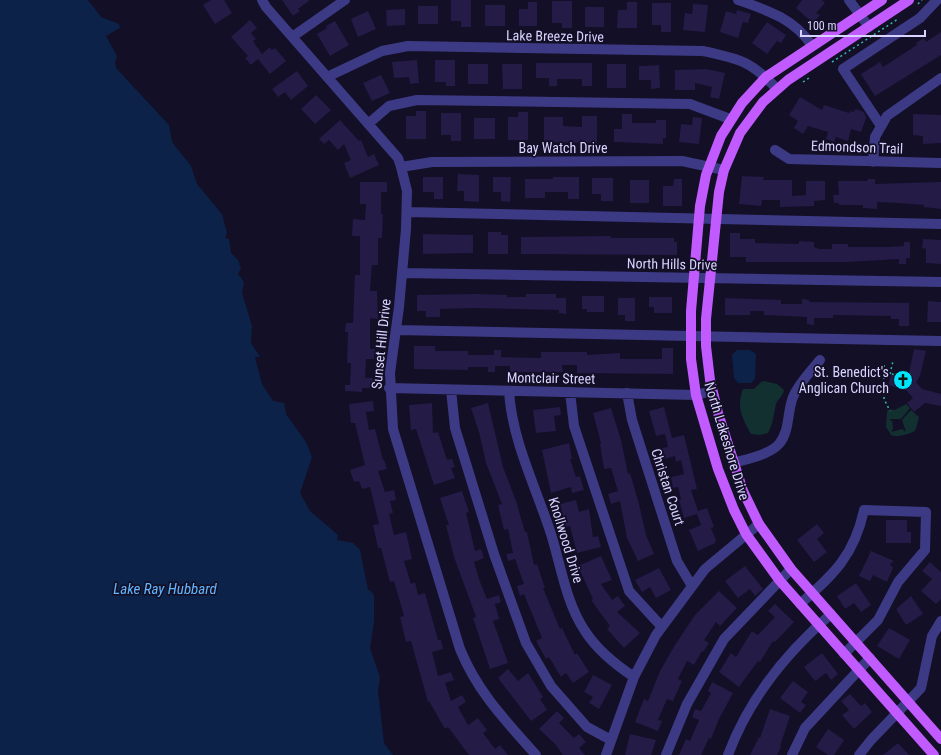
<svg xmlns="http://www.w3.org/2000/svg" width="941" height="755" font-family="'Roboto Condensed',sans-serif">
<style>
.green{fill:#12302f}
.water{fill:#0c2248}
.building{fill:#241b47}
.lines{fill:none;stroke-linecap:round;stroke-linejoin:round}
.path{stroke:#2fb8b0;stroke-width:1.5;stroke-dasharray:2 3;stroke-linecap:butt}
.minor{stroke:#3d3a85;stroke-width:10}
.major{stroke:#c25bff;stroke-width:10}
.labels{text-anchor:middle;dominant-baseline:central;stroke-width:3.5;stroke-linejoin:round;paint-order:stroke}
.street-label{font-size:14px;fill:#d9d4ff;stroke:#130f26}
.poi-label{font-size:14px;fill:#d9d4ff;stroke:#130f26;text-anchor:end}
.water-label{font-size:15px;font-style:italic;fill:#62b6ff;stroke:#130f26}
</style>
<rect width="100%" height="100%" fill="#130f26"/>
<path class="green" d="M764,381L777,384L784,390C783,396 778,399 776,404C773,417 774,421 768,433L760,435L751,434C742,418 736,407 743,389H754L761,382Z
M906,404L910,408L901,419H889L892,421L893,429L891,432L902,429L906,432L902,420L911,410L919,417C915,432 918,431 904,435C898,436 896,437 891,435L886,427L887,412L888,410L891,411L890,409L895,410Z"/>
<path class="water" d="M0,0H88L101,17L119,24L120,28L106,36L117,56L115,62L116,68L169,125L172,142L191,166L197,184L222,214L227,233L225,238L229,239L231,253L238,260L241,268L238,274L244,282L242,293L252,326L251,343L260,357H255L262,384L273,401L284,403L286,414L306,442L312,457L300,493L310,511L338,535L337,540L353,543L360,550L368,590L372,592L374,596V622L370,648L380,677L378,691L384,743L393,755H0Z
M737,350H750L756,354L755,379L751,383H738L734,378L732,355Z"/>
<path class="building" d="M211,0H224L232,13L215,24L203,5Z
M282,0H310L298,9L300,11L293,16Z
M451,0H471V27H461V21H451Z
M802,0H822L825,3L816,13L820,15L813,23L796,8Z
M552,1H572V28H562V23H552Z
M528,2H537V26H519V9H528Z
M627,2H637V28H617L618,10H627Z
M652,3H671V32H661V25H652Z
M693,4L708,5L705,32L683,30L685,13L692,14Z
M485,5H505V26H485Z
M418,6H438V24H418Z
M585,7H604V27H585Z
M405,9V25L387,26L386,10Z
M737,10L751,14L748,23L743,22L738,38L720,32L726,11L736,14Z
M368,11L376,29L358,37L351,19Z
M250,20L257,28L251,33L256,39L253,41L262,54L270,47L272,50L275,48L286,61L270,74L258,59L251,65L245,58L248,56L231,37Z
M335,21L349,45L330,56L317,34L327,28L326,26Z
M767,22L786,35L781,43L777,41L767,54L752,43Z
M941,32V55L875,96L861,74L880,62L883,67L917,45L916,43L924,38L926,42Z
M417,60L419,83L410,84L409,77L394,78L392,62Z
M435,60H455V86H446V82H435Z
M536,63H592V86H582V79H557V86H549V78H536Z
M468,64H488V84H468Z
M502,64H522V89H503Z
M607,64H626V88H607Z
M659,65L660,88L651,89V80H639V66Z
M706,69L725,73L719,99L710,97L712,87L695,83V90H675V70Z
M297,71L308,86L291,100L285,92L278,97L272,89Z
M381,75L390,93L372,101L363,83Z
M316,95L331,110L315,124L301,109Z
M800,97L822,110L824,105L849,113L850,111L854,112L855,109L864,112L866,118L861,132L851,129L848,141L836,137L834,142L826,139L828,132L808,126L803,134L794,128L798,121L789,115Z
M416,111H426V139H406V116H416Z
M518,112H528V140H508V117H518Z
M441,113H461V141H451V135H441Z
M622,114H632V123H656V120H666V138H663V144L614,142V129H622Z
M913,114L941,115V143L923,144V136L913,135Z
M582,116H597V143L544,142V117H563V126L582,127Z
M693,117L702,118L699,144L679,142L681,124L692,125Z
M474,118H495V139H474Z
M340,120L359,141L361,140L368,157L374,154L379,165L350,178L344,163L351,160L344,144L338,150L329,140L324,144L319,139Z
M458,174L479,175V202L464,201V191H457Z
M742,176L764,177L763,180H792V196L806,195V181H825V200L814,201V206L780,207V200H762L761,206L739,204Z
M423,177H443V199H434V192H423Z
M493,177H511L510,202L501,201V192H493Z
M553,177H579V199H568V192H545V198H525V179H553Z
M592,178H613V201H601V194H592Z
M674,179H682V206H663V186H673Z
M868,179H875V184L941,182V209L924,207V205L899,203L877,202V209L863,208V205H839V203H834L833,195H839L838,181H867Z
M630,180H649V203H630Z
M360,182H387V192H381V214H383L382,238H378V265H372L370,291H377L378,319L370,318V349H375L374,359H366L365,378H373L372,388H362V392L345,391V385H350L351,363H347L348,332H345L346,323H353L355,275H360V236H352L353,219L365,220L366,204H360Z
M488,232H501V235H508V254H488Z
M730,233H740V239H755V243L799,244V241L814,242V247L819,249H832V244H848V247H886L904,246V242H910V258H906V264H899V259L847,262H746V257H730Z
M423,234L473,235V253L423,254Z
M611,236V238H674V242H677V255L521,254V237Z
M923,239L941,240V264L926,263V249L922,248Z
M476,294L507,295V297H526V294H556V298H566V314L559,313V310L473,308L440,309V317H426V311H417V295Z
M582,296H604V312H587V309H582Z
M649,297H672V313H654V307H649Z
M618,298H635V321H625V315H618Z
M725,298L781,300V304H802V299L809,300V302L909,303V326H899V319H891V316L833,315V318H814V325L807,324V317L764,315V311H750V315H725Z
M928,301L941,302V322H927Z
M414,346H435V351H468V355H494V350H501V357L541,358V352H587V355L620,353V359H662V348H673V374L577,373V365H562L563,372H510V366H495V372H488V367H468V370L414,369Z
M914,349L926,351L920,376L916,382L922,389L941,394V406L925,403L914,412L907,403L913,398L906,390L888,385L891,375L904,379L909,373Z
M373,401L374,411L366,412L369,430L375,429L383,460H384L387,469L378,471L385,492L394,490L396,500L390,501L393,513L389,514L394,535L406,532L412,559L404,561L411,584L415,582L418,595L425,593L438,640H441L443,649L432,652L438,676L451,672L454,680L445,683L451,701L462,695L466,702L458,707L468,725L478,718L487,730L483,733L495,749L500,745L508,755H469L448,727L445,729L429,701L428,702L411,641L406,642L400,617L404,616L394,581L390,582L381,548H378L373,525L379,524L370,487L362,489L359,481L354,482L350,470L365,465L355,423H351L349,404Z
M432,403L433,433L438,432L447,460L452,459L455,467L451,468L455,478L434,485L416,429L411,430L409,405Z
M488,403L503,467L516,501L525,532H527L534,565L537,564L545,588H543L560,629L562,628L575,655L577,653L589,672L573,683L566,673L561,677L549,657L546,659L536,641L542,638L524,594L520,596L517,586L524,584L515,559L508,561L506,554L513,553L508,529L504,530L498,505L502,504L486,463L479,432L471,408Z
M560,407L561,415L554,416L556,431L536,433L533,410Z
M664,407L672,438L684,435L697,489L691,490L698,511L707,508L714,527L711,528L716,540L715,543L698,551L689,530L701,525L697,514L684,518L679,500L681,499L678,487L673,488L671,477L684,474L681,460L676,462L675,456L664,459L662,448L668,447L665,434L656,436L649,411Z
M611,408L621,440L628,474L630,473L639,504L646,535L654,554L638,561L627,538L620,501L611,504L608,494L618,491L611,468L604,469L600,444L601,443L593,413Z
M569,443L572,459H570L576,477L580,476L584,490L572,493L571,487L551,493L542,450Z
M462,491L469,512L466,513L475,551L481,549L484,558L474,562L480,582L487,599L499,595L501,602L495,604L499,619L493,621L508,663L490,669L473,618L476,617L454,557L446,525H449L440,498Z
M576,500L579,512L589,509L593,537L598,536L601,547L577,553L570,526L566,527L560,504Z
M886,520H907V532H911V543H886Z
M817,524L824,533L817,539L827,552L814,562L797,540Z
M871,551L894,561L890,564L893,568L887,582L873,575L870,581L859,576Z
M601,556L612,580L601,584L612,600L618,596L625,606L617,612L640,633L624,648L607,629L610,626L591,600L593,599L578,566Z
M930,562L941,572V599L936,604L921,591L932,579L922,571Z
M745,566L763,589L755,596L750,589L738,598L725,581Z
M659,568L671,590L656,598L650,587L642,592L635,580Z
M856,583L871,605L861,612L854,603L845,609L837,596Z
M719,591L737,608L720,626L716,622L704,640L709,643L703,652L702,651L694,665L687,661L678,679L682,681L673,701L667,699L658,720L662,721L658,731L635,722L644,699L648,701L660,671L675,645L695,615Z
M911,596L923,614L906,625L896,609Z
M775,604L794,622L775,642L773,641L760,662L758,661L739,687L719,672L731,653L736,657L752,631L758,635L775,617L768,611Z
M889,628L910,640L899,659L877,646Z
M822,653L838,674L831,680L826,673L815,681L804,667Z
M508,669L518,681L528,673L543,697L540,699L547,710L531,721L498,678Z
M593,675L612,685L599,709L589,703L593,697L584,692Z
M793,681L808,692L801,702L806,705L800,713L780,698Z
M712,682L733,693L719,719L711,739L709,738L701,755H679L686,739L690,741L699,720L692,717L695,709L701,711L711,693L708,691Z
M850,694L861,706L865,703L872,712L854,729L842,715L849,710L841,701Z
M770,709L790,716L780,746L781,747L777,755H750L759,737L760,738Z
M557,711L564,718L559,723L574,738L579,734L586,742L579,748L585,755H563L555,744L539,729Z
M828,729L844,740L834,755H828L816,747Z
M630,734L656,740L651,755H625Z
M898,743L909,755H883Z"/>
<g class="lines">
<path class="path" d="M918,4L922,0
M832,62L898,19
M803,82L809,78
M884,365V372L900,376
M884,372V399L890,411
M890,374L893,361"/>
<path class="minor" d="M262,0L266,7L398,158L401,167L407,191L406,229L399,307L390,373L393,429L460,649C478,693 506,721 536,755
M738,0C767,10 795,19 812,46
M849,0L869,27
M292,37L345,0
M327,77L382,51L408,46L703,51C740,59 751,61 777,89
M368,124L389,106L417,100L690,104L730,119
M881,126L843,69L920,18L937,0
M775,150L789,159L941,163
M873,162L875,137L887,116L941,78
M401,167L432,162L682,161L724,170
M407,212L941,224
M402,273L941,282
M396,330L941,341
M389,388L696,395L712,391
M451,390L455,428L494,554L526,643L551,686L587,727L611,740
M509,391C512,441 536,487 551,534C561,566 566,603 585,631C597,650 616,665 634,677
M570,392L574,426L629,591L662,627
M627,393L632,420L677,561L692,586
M733,463C747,459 769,455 779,444C790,431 787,412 793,397C799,383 811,371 820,360
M800,604C834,574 854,556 864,510L926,512L925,550L898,582L878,620L844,654
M606,755L634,677L656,635L705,569L759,524
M666,755L687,704L724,639L791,569
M728,755C749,698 786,653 831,614
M792,755L805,728L870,658
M859,755L871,740L921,688L932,636L941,621"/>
<path class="major" d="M882,0L766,77L742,103L721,136L706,175L700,206L691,311V359L696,395L718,469L734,510L746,534L780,581L934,755
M909,0L788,80L763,102L740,133L724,170L719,192L706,319V346L710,380L718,413L743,491L759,524L791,569L941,739"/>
</g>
<defs>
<symbol id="church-disc" viewBox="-11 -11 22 22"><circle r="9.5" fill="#00e5ff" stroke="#130f26"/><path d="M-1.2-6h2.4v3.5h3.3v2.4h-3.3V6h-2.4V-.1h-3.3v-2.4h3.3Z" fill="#111"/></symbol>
</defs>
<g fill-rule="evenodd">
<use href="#church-disc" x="892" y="369" width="22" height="22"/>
</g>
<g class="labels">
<g class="street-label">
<text transform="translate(555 36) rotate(1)">Lake Breeze Drive</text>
<text transform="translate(857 147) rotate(2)">Edmondson Trail</text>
<text x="563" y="148">Bay Watch Drive</text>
<text transform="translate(672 264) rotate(1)">North Hills Drive</text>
<text transform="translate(381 344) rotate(-84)">Sunset Hill Drive</text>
<text transform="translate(551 378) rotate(1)">Montclair Street</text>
<text transform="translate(727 441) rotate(73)">North Lakeshore Drive</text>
<text transform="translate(668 487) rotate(72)">Christan Court</text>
<text transform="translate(566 540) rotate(73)">Knollwood Drive</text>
</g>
<g class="poi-label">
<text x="889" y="372">St. Benedict's<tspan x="889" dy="16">Anglican Church</tspan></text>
</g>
<g class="water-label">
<text x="165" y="589">Lake Ray Hubbard</text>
</g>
</g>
<path d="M801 30v6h124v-6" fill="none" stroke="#d9d4ff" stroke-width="2"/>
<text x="807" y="30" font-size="12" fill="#d9d4ff" stroke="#130f26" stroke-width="3" paint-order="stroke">100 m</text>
</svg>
